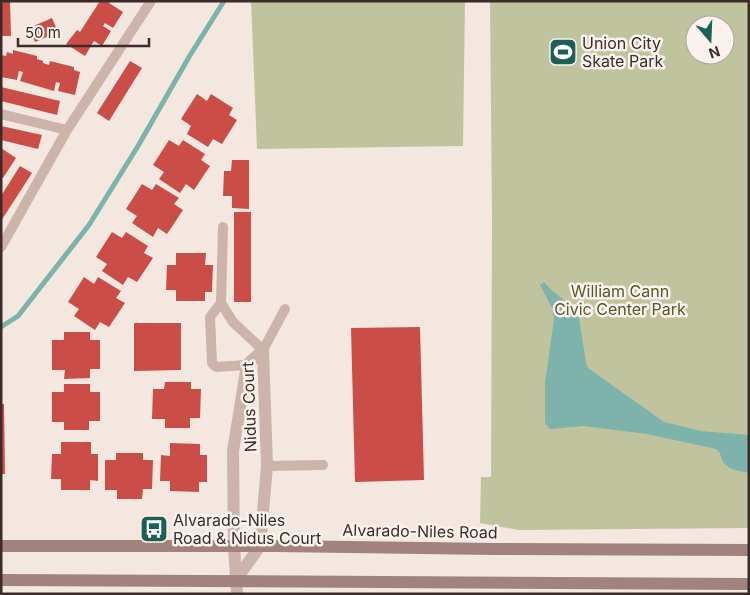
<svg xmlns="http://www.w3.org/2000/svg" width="750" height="595" font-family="Inter,sans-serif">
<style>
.green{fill:#bfc49f;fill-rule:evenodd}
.water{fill:#7db3aa}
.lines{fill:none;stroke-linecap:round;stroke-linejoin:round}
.stream{stroke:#7db3aa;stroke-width:5}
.building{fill:#cb4d48}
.service{stroke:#cdb4ab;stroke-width:10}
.minor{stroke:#cdb4ab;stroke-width:12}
.tertiary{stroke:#cdb4ab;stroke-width:12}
.secondary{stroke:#a1827c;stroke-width:12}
.labels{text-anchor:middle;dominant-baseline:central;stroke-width:5;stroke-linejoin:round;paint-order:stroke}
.poi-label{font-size:16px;fill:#3b2c2a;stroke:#fbf2ed;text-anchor:start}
.park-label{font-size:16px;fill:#535a2d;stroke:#fbf2ed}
.street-label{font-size:16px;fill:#3b2c2a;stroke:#fbf2ed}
</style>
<rect width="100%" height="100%" fill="#f4e7e0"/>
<path class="green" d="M251,1H465L463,146L257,149Z
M490,1H749V528L519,530L480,523L481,477H491L492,220ZM695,25H725V55H695Z"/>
<path class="water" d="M544,282C555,296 571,301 579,318L586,363L588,368L664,422L701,431L749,435V473C739,471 727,470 722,460C720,455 721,452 716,449L647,434L584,426L550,429L545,423V383L554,319L552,308L540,285Z"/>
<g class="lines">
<path class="stream" d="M1,327L18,316L89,225L138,146L189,57L224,1"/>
</g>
<path class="building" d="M1,1H10L11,36H1Z
M100,1H110L109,3L123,12L113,28L105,23L103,26L111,31L102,46L94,41L85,56L66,44L77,30L80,32Z
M52,18L58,32L35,42L29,28Z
M13,50L37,56V59L43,61V63L49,65L50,61L74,67V70L80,72L75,95L58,91L60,83L56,82L54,91L20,81L23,72L19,71L17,80L1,77V55L6,56L7,52L13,54Z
M130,61L142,68L109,121L97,113Z
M1,87L60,101L57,115L1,101Z
M197,94L207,101L211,94L233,108L229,115L237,120L222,144L213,139L208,147L187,134L191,126L181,119Z
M1,126L42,135L38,149L1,140Z
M169,140L179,146L183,140L205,154L201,160L210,166L194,190L186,184L180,193L159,179L164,172L153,165Z
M1,148L16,158L3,178L1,177Z
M232,160H249V209L232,208V196H223L224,171H231Z
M20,166L32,173L1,221V196Z
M142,184L152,190L156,184L179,198L174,204L183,210L167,234L158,228L153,237L132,223L137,216L126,209Z
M234,212H251V302H234Z
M112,232L122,238L126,232L148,246L144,253L153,258L137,282L128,277L123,285L102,271L107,264L96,257Z
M176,253H206L205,265H213L212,292H205V301H176V290H166L167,265H176Z
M84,277L94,284L98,277L121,291L116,298L125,303L109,327L100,322L95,330L74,316L79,309L68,302Z
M134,323H181V370L134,371Z
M420,327L424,480L355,482L351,328Z
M64,332H90V340H100V369H90V378L64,379L65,370H52V340H64Z
M165,382H191V389H201L200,418H190V428H165V419H152L153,389H164Z
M64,384H90V392H100V421H89V430H64V422H52V392H64Z
M1,404H4L5,474H1Z
M61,442H91V454H98V481L90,480V490H61V479H51L52,454H61Z
M170,443L200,444V455H207V482H199V492L170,491V481H160L161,455L170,456Z
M116,453H143V460H153L152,489H143L142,499H117V490H105V460H116Z"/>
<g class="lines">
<path class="service" d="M1,114L67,130
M1,247L67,130L151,1
M221,303L223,227
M247,365L216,367L212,363L210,317L221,303L233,322L263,350L285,309
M267,466L323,465"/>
<path class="minor" d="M234,546L233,451L247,365L263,350
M260,546L267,466L263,350"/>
<path class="tertiary" d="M234,546L237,594
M236,580L260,546"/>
<path class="secondary" d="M1,546H276L494,549L749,550
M1,580L749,584"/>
</g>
<defs>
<symbol id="stadium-square" viewBox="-11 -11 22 22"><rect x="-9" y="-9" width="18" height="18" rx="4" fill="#1d5f56" stroke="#fbf2ed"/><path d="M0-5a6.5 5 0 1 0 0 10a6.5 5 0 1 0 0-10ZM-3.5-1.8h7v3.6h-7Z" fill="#fff"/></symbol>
<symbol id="bus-square" viewBox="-11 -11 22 22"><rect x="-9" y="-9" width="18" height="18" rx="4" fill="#1d5f56" stroke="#fbf2ed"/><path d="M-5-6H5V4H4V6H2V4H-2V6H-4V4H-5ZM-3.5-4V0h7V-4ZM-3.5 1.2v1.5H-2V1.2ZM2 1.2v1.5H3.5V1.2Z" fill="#fff"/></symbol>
</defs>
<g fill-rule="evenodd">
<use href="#stadium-square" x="547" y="36" width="32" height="32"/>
<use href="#bus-square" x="138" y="513" width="32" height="32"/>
</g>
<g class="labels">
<g class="poi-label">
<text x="582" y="43">Union City<tspan x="582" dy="18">Skate Park</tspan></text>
<text x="173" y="520">Alvarado-Niles<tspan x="173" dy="18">Road &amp; Nidus Court</tspan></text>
</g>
<g class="park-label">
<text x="620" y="291">William Cann<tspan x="620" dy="18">Civic Center Park</tspan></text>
</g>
<g class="street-label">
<text transform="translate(249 407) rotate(-92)">Nidus Court</text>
<text transform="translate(420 531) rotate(1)">Alvarado-Niles Road</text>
</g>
</g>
<rect width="750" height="595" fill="none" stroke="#3b2c2a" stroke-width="5"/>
<g transform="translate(710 40) rotate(161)"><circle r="24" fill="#fbf2ed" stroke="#aea39f"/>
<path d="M0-4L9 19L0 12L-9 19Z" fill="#1d5f56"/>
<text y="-8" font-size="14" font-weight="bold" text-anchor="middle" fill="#3b2c2a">N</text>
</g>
<path d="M18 38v8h131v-8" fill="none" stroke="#3b2c2a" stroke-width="2.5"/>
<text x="25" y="38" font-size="15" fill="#3b2c2a" stroke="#fbf2ed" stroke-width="4" paint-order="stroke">50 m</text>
</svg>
